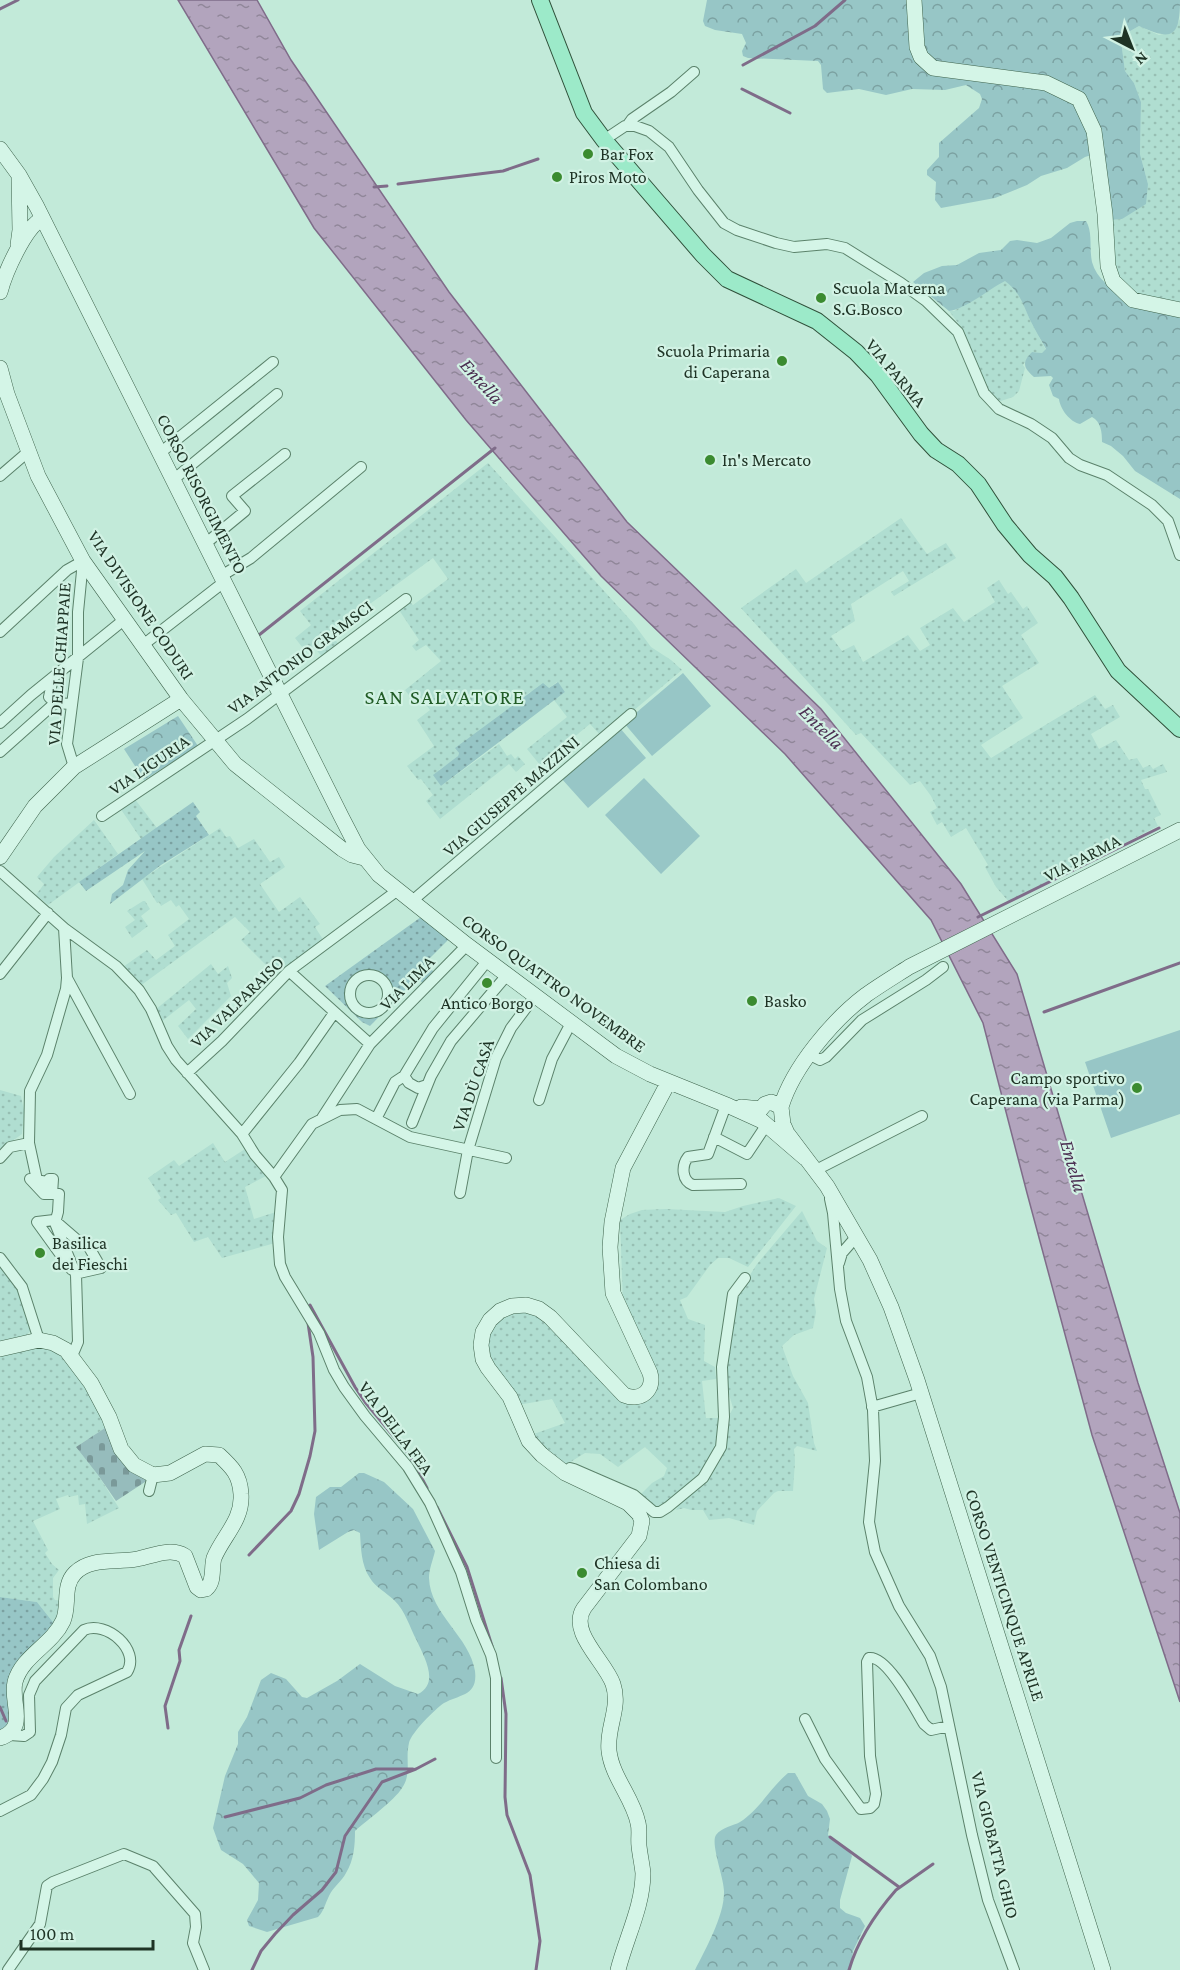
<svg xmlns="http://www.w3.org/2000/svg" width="1180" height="1970" font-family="'Crimson Pro',serif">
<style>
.farmland{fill:url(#farmland-dots)}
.grass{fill:url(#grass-dots);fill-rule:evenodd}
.forest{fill:url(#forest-crowns)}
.cemetery{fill:url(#cemetery-stones)}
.garden{fill:#97c6c6}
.water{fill:url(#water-ripples);stroke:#7f6c89;stroke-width:1.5}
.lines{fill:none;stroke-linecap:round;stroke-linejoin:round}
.stream{stroke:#7f6c89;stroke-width:3}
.street-casing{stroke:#5b826b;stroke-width:12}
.secondary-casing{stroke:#3e634c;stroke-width:16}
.primary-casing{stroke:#2f503a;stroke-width:18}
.street{stroke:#d4f5e7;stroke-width:10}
.secondary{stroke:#d4f5e7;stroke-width:15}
.primary{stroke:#9ceac9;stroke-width:16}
.poi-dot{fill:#3b8b30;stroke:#d1f2e4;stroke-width:2}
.labels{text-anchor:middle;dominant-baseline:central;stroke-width:4.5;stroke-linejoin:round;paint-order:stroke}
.poi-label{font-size:18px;fill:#1e3325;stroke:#d1f2e4;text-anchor:start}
.street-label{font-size:18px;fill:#1e3325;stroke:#d1f2e4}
.water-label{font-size:20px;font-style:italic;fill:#4b2e51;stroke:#d1f2e4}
.quarter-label{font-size:21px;letter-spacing:1.5px;fill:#215c26;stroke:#d1f2e4}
</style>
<defs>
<pattern id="farmland-dots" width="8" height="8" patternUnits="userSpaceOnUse" patternTransform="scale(1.5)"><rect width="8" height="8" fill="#b0ded1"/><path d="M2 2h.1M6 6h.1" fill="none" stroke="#97bfb3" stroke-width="1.8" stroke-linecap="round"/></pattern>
<pattern id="grass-dots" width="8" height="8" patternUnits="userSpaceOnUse" patternTransform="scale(1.5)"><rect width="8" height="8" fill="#97c6c6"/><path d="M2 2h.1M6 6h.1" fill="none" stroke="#7ba1a1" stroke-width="1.8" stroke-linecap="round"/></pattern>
<pattern id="forest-crowns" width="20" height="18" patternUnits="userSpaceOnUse" patternTransform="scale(1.5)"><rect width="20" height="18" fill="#97c6c6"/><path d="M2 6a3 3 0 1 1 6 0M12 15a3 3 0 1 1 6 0" fill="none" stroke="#7ba1a1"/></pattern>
<pattern id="cemetery-stones" width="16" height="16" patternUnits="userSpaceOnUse" patternTransform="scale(1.5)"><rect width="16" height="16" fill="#96bcbc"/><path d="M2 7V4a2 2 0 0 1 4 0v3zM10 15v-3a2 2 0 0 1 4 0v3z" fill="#7a9999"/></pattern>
<pattern id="water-ripples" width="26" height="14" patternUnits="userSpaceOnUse" patternTransform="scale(1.5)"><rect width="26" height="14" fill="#b2a4bd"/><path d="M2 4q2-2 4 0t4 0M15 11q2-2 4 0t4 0" fill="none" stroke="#908699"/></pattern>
</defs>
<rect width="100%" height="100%" fill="#c2ead9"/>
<path class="farmland" d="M1180,19V307L1137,297L1115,279L1111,220L1122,219L1148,184L1140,154L1141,102L1134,83L1125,71L1121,41L1125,34L1139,26L1159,35L1173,32Z
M1005,280L1018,292L1031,322L1046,350L1042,353L1032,352L1023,365L1025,368L1019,391L1013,397L1001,401L995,399L986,386L962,328L949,311H954Z
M488,463L634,624L651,647L671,660L682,670L602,737L590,724L540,765L527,749L567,717L554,700L565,692L557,682L549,688L530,692L493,722L456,748L459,753L458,756L451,762L439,770L441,786L499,744L507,756L511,754L515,759L518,756L525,764L516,772L509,764L440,819L426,801L433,795L421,779L418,780L407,766L434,746L417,720L430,710L422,699L415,703L405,690L441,661L426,645L416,651L412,646L419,640L399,610L410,602L413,605L448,579L433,558L330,633L340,646L323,658L313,646L306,652L295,638L311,625L300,611Z
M901,518L927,554L946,543L956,558L894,596L891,592L909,581L903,571L851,604L855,621L831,636L842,651L854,645L863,662L908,635L920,651L930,645L920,628L953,608L964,622L995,602L987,588L999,580L1008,594L1011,592L1023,609L1027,606L1038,623L1021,635L1039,663L1002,686L1023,718L981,745L991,758L1095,695L1105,709L1113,705L1120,717L1091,734L1099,749L1116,740L1129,760L1137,758L1143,768L1150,765L1153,769L1163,764L1167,772L1141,780L1145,789H1148L1161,815L1154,818L1158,826L1009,902L996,887L985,867L988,865L966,828L951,837L942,822L937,825L930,812L937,808L931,796L920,781L910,785L861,733L856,735L741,608L796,569L806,583Z
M134,798L157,828L141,839L120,808Z
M94,820L118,854L48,905L36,895L44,884L37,877L54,857Z
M220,828L226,837L230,836L238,848L254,839L270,862L279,857L285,867L260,884L279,912L300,897L320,924L315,927L324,941L283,972L272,961L266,965L241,940L250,932L235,917L140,986L123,967L147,950L156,960L175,946L168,935L189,919L179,905L176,907L171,900L161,906L159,902L157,903L142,879Z
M143,901H145L150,909L141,916L148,926L132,938L125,927L135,920L127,911Z
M211,964L218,974L228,966L232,978L227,983L231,996L188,1039L178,1026L196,1009L189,1000L161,1022L155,1010Z
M0,1090L21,1096L24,1111L22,1134L0,1150Z
M213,1143L225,1162L245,1149L266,1176L245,1187L254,1219L276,1212L275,1243L222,1258L208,1237L194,1242L176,1213L171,1215L158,1200L161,1198L148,1178L174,1160L179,1166Z
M779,1198L796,1206L748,1267L729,1258H718L710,1265L687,1297L680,1300L688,1319L705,1325L704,1361L715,1367L716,1379L702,1381L706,1418H719L715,1451L702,1475L661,1507L654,1506L640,1495L652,1483L664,1476L667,1468L645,1447L618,1467L600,1454L585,1453L564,1466L531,1435L565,1423L552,1399L518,1405L486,1356L487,1332L494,1321L514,1309L538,1312L618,1395L654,1386L623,1303L620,1220L630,1214L642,1210L666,1209L725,1212L743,1206Z
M802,1211L817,1241L827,1248L814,1299L816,1312L813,1328L794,1335L782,1346L793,1376L808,1403L814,1443L817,1451L797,1446L794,1449L795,1461L793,1491H778L774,1493L757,1511L754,1525L729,1518L709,1520L703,1510H691L684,1508L676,1510L680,1503L709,1474L727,1420L733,1408L728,1391L725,1368L737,1300L741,1289L757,1264Z
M0,1264L19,1288L32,1330L25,1336L0,1341Z
M50,1345L70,1364L108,1426L76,1447L98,1475L119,1508L87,1524L85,1504L79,1505L78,1495L69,1497L68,1495L56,1499L60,1509L33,1521L48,1550L45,1553L52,1564L59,1570L53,1578V1597L55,1600L64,1601L56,1626L37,1602L0,1597V1353Z"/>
<path class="grass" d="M558,682L565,692L441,786L433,775L458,756L459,753L455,748L543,683L549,688Z
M193,802L200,812L196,816L209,835L161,865L110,904L112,894L123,885L128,870L145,851L86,891L79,882Z
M421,917L449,939L425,963L436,974L425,985L417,978L370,1026L362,1022L325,986ZM370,975L383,980C394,995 386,1012 368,1014L355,1008C344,993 352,977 370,975Z
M0,1597L37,1602L56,1626L24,1660L13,1721L0,1733Z"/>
<path class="forest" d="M707,0H1180C1180,38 1172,41 1139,26L1125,34L1121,41L1125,71L1134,83L1141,102L1140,154L1148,184L1146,204L1122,219L1111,220L1101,152L1085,157L1067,168L1041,176L1027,185L995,198L941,208L935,200L936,182L927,175V170L939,157V143L979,108L982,99L980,94L966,85L945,90L912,89L886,95L859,89L827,93L823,89L821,65L818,61L748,58L743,56L742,51L746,43L742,34L715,30L705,26L703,21Z
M1077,221H1086C1093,232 1089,248 1092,262C1101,296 1151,304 1180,313V499L1135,471L1123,456L1111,446L1102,442C1102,432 1101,422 1092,417L1080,424C1070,422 1060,409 1059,399L1053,396L1049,385L1053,378L1051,376L1034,377C1024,368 1021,363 1032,352L1042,353L1046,349C1041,340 1035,330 1030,320C1023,304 1019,291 1005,281C989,289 966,309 949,311L913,282L924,273L942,266L957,265L979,253L1001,250L1010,241L1017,240L1037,243L1051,238L1070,223Z
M178,716L198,746L144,780L124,749Z
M359,1473H364L384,1482L413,1509L435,1551C433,1560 429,1569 429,1578C430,1614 470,1637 475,1671C478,1696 460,1694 444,1703C435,1709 411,1733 409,1743C405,1759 412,1774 402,1788C394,1801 367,1820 355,1831C355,1845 354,1860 346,1873C342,1881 333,1887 329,1896C325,1904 324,1911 318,1917L267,1932L249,1926L247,1920L258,1900L259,1883L243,1864L221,1850L213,1828L225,1776L238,1744V1732L247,1717L261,1680L271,1673L286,1679L302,1697L307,1698L337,1681L360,1664L395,1686L418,1694C440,1683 424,1657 417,1641C409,1626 406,1612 394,1600C387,1593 375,1587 370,1578C361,1565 361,1548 360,1533L354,1530L348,1532L319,1550L314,1514L316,1497L330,1487H341Z
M788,1773H795L808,1796L822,1804L827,1811L830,1819L828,1835L848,1850L852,1856L840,1900V1908L846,1913L860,1918L865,1926L853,1951L851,1970H695C705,1950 724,1916 724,1893C725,1880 710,1844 716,1835C722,1827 733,1826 740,1822C760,1809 770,1788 788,1773Z"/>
<path class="cemetery" d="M108,1426L148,1480L116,1501L98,1475L76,1447Z"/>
<path class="garden" d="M683,673L711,706L652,756L624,723Z
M619,727L646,758L588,808L561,778Z
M644,778L700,836L661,874L605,815Z
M1180,1030V1114L1111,1138L1085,1062Z"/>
<path class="water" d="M178,0H257L291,60L449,292L627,522L821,709L961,884L1017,974L1138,1383L1180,1513V1702L1092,1435L1027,1193L983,1023L931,920L785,754L601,576L466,420L314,228Z"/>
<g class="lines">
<path class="stream" d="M0,9L18,0
M743,65L815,26L845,0
M742,89L790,113
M398,184L503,171L538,159
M374,187L387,186
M259,635L495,448
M978,917L1159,828
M1044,1012L1180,963
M310,1305L355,1387L365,1402L410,1456L427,1488
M437,1507L467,1567L492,1646
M249,1555L291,1511L299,1494L310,1456L315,1431L313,1357L308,1323
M501,1678L506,1714L505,1797L507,1815L530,1875L540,1941L536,1970
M0,1707L6,1721
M168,1728L165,1706L180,1661L179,1650L191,1616
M225,1817L300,1798L326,1785L376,1769H413
M830,1837L899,1887
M252,1970L261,1951L275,1934L293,1915L322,1890L336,1872L345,1836L382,1782L416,1769L435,1759
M849,1970C858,1939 875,1914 896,1890L933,1864"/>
<defs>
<path id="street" d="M627,126L632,119L671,92L694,72
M604,140L625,126H635L649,131L669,147L698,190L724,223L737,230L776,243L794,247L827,244L845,248L901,283L926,301L958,332L984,393L999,409L1031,424L1052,438L1069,458L1080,465L1107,475L1152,505L1168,521L1180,555
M160,453L273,362
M0,476L29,451
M173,480L277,394
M205,544L245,511L232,496L285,454
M221,576L251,558L361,467
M0,632L67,570L83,561L78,612V658L67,744L74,767
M143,645L224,582
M53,678L49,697L55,703
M0,723L31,695L125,619
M0,752L55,703L71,704
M102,816L247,719L406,599
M0,871L64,928L67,978L66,989L47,1055L30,1091L29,1143L37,1180L52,1192L59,1194L58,1212L55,1223L76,1275L78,1342L72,1356
M412,901L631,714
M64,928L116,966L139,990L151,1009L167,1046L176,1060L242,1134L255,1155L274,1177L282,1190L278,1237L280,1264L285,1277L319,1333L334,1370L344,1387L365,1416L408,1467L430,1503L461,1572L476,1620L491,1655L496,1678V1758
M289,971L370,1044
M0,974L48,913
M350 994a19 19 0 1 1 38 0a19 19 0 1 1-38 0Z
M67,978L130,1094
M810,1055L820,1060L826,1057L862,1020L926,980L943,967
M187,1073L222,1041L289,971L398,890
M404,1076L409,1083L418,1088L427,1085
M539,1100L552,1059L571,1023
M726,1105L708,1154L688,1157C681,1166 682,1181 693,1185L741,1184
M322,1118L370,1044L467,945
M376,1119L395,1082L404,1076L433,1028L488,960
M412,1123L431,1076L451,1041L507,975
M242,1134L299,1063L334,1013
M714,1137L747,1154L767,1124
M0,1158L10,1147L29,1143
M816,1170L922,1116
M274,1177L312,1124L340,1110L357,1109L410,1137L506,1158
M30,1179L47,1182L49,1179H53L52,1194H44Z
M460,1193L468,1150L496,1058L511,1028L535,996
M830,1199L833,1213L840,1289L846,1321L867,1377L873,1410L875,1461L869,1522L875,1552L899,1606L930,1656L941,1687L972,1835L988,1900L1014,1970
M54,1220L83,1245L86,1242L101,1268L79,1273L73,1268L71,1269L37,1222Z
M0,1258L22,1287L39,1340
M839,1263L842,1253L856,1237
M872,1407L921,1393
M565,1473L570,1468L574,1469L634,1495L654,1512H660L668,1507L703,1478L721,1447L724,1417L722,1367L733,1294L745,1278
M149,1491L153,1475
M805,1719L825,1759L861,1809L870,1808L874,1804L876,1794L870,1756L867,1662L869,1658C887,1655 915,1709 924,1724L931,1730L949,1726
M0,1811L31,1795L43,1779L52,1762L61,1735L66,1708L78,1695L127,1672C141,1650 106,1620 84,1630L35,1681L29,1695L30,1732L24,1736L10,1735
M8,1970L40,1924L47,1886L53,1882L124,1854L153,1866L195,1914L196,1927L193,1943L204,1970"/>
<path id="secondary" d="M914,0L917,47L921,57L933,68L1046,83L1079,99L1094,131L1105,214L1108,266L1113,281L1133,300L1180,310
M0,149L19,175L37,207L341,816L358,849L379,875L467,945L616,1056L650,1074L729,1106L762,1121L805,1158
M18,245L20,230L19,176
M0,292C5,273 25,227 42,219
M0,368L7,394L38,476L83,561L181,699L235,764L342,849L352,855L364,858
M0,857L35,806L74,767L181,699
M741,1107L761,1109L765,1104L771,1102L781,1107L783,1124L787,1133L827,1186L870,1260L891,1307L917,1380L1103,1970
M781,1107C793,1067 833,1020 866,995C880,985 895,976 909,967L1180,830
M0,1349L39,1340L53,1343L66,1350L91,1383L109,1417L121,1449L134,1465L153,1475L170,1473L205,1454L219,1455C232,1467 240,1475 241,1494C243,1520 223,1536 214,1558C211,1568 215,1582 206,1589L201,1590L197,1587L185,1556C170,1547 153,1556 137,1559C116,1563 91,1557 75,1573C62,1586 70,1606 63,1621C52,1645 22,1656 15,1682C10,1703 29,1728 0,1738
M618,1970C626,1938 643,1906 643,1873C642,1864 640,1855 639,1846C638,1839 640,1830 638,1823C633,1798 612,1777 609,1751C606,1728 621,1708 613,1684C605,1661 568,1632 584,1608L639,1536L642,1521L639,1514L628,1503L565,1473L542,1455L529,1441L510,1397L488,1368L483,1359L481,1345L483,1332L490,1320L500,1311L512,1306L526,1305L539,1309L550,1317L624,1395C641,1402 655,1390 650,1373L613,1293L610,1247L612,1222L623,1168L668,1083"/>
<path id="primary" d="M540,0L584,113L604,140L703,255L727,279L817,321L856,352L878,375L921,434L936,450L958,464L978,484L1005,525L1030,555L1055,577L1071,598L1118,671L1180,729"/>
</defs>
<use href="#street" class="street-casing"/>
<use href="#secondary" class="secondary-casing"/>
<use href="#primary" class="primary-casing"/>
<use href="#street" class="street"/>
<use href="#secondary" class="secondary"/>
<use href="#primary" class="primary"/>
</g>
<g class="poi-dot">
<circle cx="588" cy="154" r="6"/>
<circle cx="557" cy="177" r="6"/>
<circle cx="821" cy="298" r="6"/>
<circle cx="782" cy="361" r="6"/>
<circle cx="710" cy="460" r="6"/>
<circle cx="487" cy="983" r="6"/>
<circle cx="752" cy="1001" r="6"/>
<circle cx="1137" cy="1088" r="6"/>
<circle cx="40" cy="1253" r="6"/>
<circle cx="582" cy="1573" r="6"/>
</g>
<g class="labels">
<g class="poi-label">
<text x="600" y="154">Bar Fox</text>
<text x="569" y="177">Piros Moto</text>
<text x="833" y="288">Scuola Materna<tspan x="833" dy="21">S.G.Bosco</tspan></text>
<text x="770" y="351" text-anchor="end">Scuola Primaria<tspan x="770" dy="21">di Caperana</tspan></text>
<text x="722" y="460">In's Mercato</text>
<text x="764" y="1001">Basko</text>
<text x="487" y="1003" text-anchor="middle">Antico Borgo</text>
<text x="1125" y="1078" text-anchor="end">Campo sportivo<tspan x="1125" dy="21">Caperana (via Parma)</tspan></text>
<text x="52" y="1243">Basilica<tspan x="52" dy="21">dei Fieschi</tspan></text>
<text x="594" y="1563">Chiesa di<tspan x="594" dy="21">San Colombano</tspan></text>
</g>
<g class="street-label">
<text transform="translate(896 373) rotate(50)">VIA PARMA</text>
<text transform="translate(202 494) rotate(63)">CORSO RISORGIMENTO</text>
<text transform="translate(141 605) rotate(56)">VIA DIVISIONE CODURI</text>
<text transform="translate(300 657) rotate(-37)">VIA ANTONIO GRAMSCI</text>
<text transform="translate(59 664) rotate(-86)">VIA DELLE CHIAPPAIE</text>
<text transform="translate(149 765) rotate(-34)">VIA LIGURIA</text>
<text transform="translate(511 796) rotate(-41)">VIA GIUSEPPE MAZZINI</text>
<text transform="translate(1082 858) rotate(-27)">VIA PARMA</text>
<text transform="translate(407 983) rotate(-45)">VIA LIMA</text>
<text transform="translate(554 983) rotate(36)">CORSO QUATTRO NOVEMBRE</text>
<text transform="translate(237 1002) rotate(-44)">VIA VALPARAISO</text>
<text transform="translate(473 1085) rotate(-71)">VIA DÙ CASÀ</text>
<text transform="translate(396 1428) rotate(53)">VIA DELLA FEA</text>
<text transform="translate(1005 1595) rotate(72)">CORSO VENTICINQUE APRILE</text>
<text transform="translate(995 1845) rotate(76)">VIA GIOBATTA GHIO</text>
</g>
<g class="water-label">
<text transform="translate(482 381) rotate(48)">Entella</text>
<text transform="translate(822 727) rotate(45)">Entella</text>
<text transform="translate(1074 1166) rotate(74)">Entella</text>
</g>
<g class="quarter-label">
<text x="445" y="697">SAN SALVATORE</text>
</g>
</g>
<g transform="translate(1132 48) rotate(138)" stroke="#d1f2e4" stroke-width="4.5" paint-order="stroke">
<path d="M0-4.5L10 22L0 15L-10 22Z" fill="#1e3325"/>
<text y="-9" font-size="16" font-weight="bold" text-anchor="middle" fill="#1e3325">N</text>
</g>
<path d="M21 1940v9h132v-9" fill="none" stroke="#1e3325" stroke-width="3"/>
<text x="30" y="1940" font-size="18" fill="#1e3325" stroke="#d1f2e4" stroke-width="4.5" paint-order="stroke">100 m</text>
</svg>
